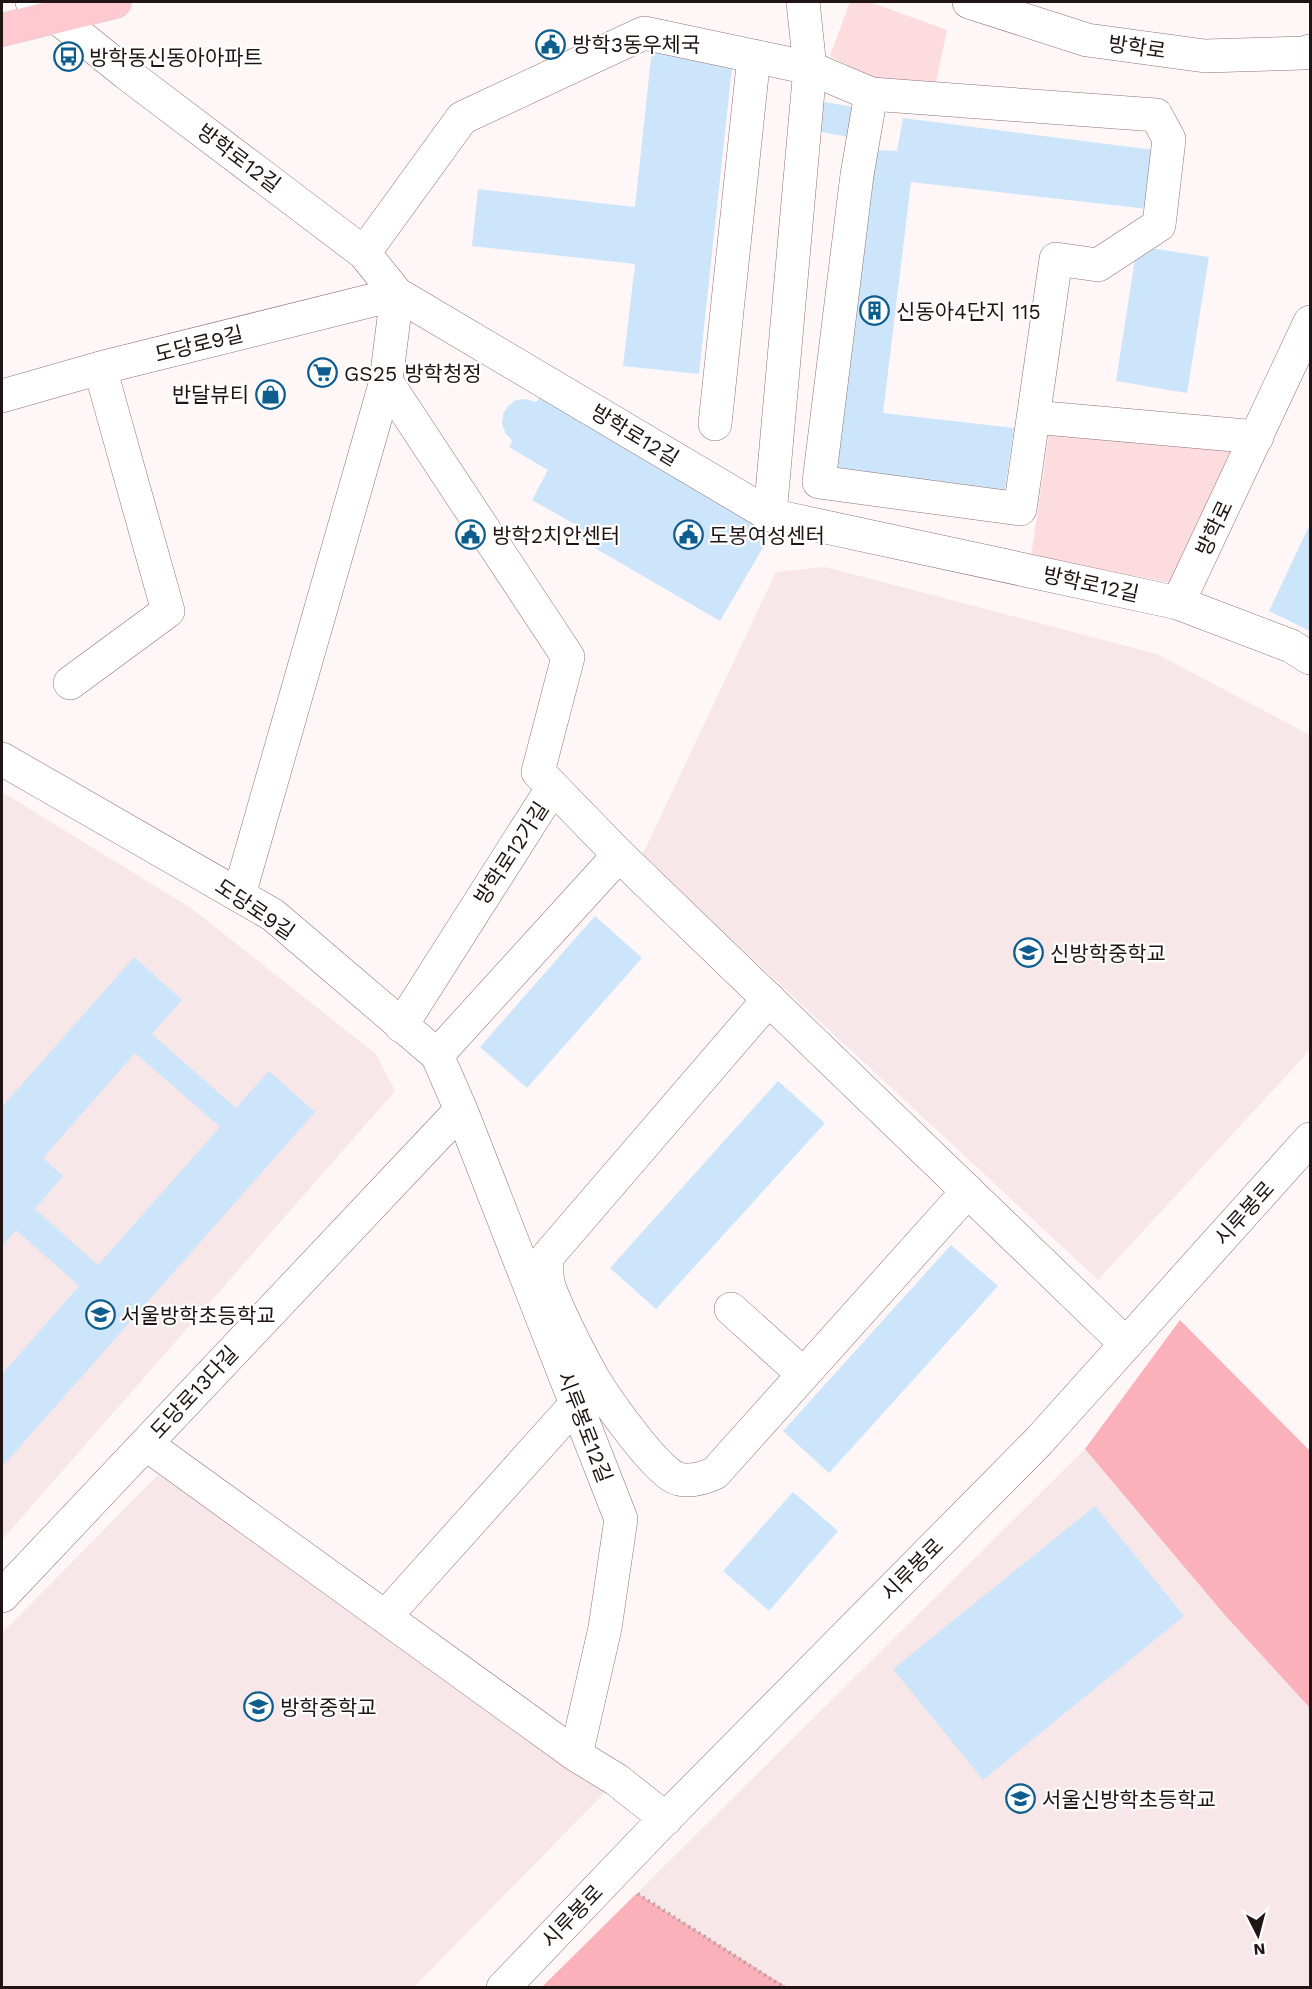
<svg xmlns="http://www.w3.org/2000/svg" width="1312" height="1989" font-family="'Work Sans','Noto Sans KR',sans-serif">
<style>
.built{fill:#f8e7e8}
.green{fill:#fddcdf}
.forest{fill:#fbb1ba}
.building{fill:#cce5fa;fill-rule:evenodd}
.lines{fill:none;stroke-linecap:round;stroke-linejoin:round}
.minor-casing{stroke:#907175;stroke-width:34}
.major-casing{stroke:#d7d5d5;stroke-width:34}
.path{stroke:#a79d9e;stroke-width:4;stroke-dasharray:1.5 4.5;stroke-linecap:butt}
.minor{stroke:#fff;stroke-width:33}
.major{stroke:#fec9d0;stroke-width:33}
.labels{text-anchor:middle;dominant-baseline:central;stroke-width:4.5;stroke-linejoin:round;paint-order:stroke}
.poi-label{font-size:21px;fill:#201415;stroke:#fff;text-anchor:start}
.street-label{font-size:21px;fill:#201415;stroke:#fff}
</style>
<rect width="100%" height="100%" fill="#fef6f7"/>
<path class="built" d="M825,567L1157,654L1310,735V1050L1098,1280L642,856L776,572Z
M2,792L191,908L376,1054L395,1091L2,1540Z
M1085,1449L1310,1704V1987H788L637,1893Z
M158,1475L376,1604L617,1780L414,1987L2,1988V1633Z"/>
<path class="green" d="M850,2H870L947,30L936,82L877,80L830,56Z
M1049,434L1236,450L1172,583L1031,556Z"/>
<path class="forest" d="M1180,1320L1310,1451V1708L1224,1614L1085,1449Z
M637,1893L774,1979L788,1987H542Z"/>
<path class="building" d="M652,49L733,58L699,374L623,366L635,264L472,246L478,189L635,207Z
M820,101L853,107L849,137L815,131Z
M903,118L1154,150L1148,209L911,182L883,413L1014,428L1004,495L835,468L874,150L897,151Z
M1137,246L1209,257L1187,393L1116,381Z
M540,396L772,532L720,621L571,534L576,525L532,500L548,470L509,447L513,441L506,434L502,424L503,414L508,406L516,400L526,399L536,402Z
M1310,524V631L1269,611Z
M595,916L642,958L527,1088L480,1047Z
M134,957L182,1000L152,1034L236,1108L269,1071L315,1112L2,1467V1374L79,1286L16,1230L2,1246V1107ZM135,1053L220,1127L98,1265L35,1209L63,1176L43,1158Z
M778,1081L825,1123L656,1309L610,1268Z
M951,1245L998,1286L829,1473L783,1431Z
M793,1492L838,1531L769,1611L723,1571Z
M1095,1506L1184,1616L983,1780L893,1669Z"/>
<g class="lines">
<defs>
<path id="minor" d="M32,2L55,16L126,73L364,253L397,294L770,515L1178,603L1291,646L1310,658
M969,2L1087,40L1205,56L1304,53L1310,51
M364,253L462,118L644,33L810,68L871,94L1156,115L1169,139L1159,225L1098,265L1056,259L1020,509L819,482L857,175L871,94
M2,396L100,368L397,294L386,381L568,657L538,772L553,787L401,1026
M1033,417L1257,437
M715,424L754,56
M770,515L810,68L803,2
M1178,603L1310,322
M70,683L168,611L100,368
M2,759L273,915L437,1055L461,1110L621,1519L605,1628L576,1755
M553,787L619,855L1126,1344
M239,895L386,381
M769,999L547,1257V1275L549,1287C561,1318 577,1349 593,1378C605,1398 659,1476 679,1479C691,1482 704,1478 715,1473L968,1191
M437,1055L619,855
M731,1309L803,1374
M146,1444L576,1755L617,1780L666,1819
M2,1596L461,1110
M385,1617L576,1404
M503,1988L655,1829L1039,1441L1310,1139"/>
<path id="major" d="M2,30L115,2"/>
</defs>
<use href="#minor" class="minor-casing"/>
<use href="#major" class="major-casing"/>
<path class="path" d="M638,1894L785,1988"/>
<use href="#minor" class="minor"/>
<use href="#major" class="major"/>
</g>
<defs>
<symbol id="civic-ring" viewBox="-11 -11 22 22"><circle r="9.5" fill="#fff" stroke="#0d5d8f" stroke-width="1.5"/><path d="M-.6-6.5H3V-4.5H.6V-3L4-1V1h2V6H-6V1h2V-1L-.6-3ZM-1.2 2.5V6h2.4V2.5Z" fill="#0d5d8f"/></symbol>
<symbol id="bus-ring" viewBox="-11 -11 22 22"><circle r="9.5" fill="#fff" stroke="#0d5d8f" stroke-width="1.5"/><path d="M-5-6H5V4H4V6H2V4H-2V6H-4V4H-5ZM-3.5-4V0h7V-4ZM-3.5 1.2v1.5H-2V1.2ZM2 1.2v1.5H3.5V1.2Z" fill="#0d5d8f"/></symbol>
<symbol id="building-ring" viewBox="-11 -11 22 22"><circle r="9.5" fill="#fff" stroke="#0d5d8f" stroke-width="1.5"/><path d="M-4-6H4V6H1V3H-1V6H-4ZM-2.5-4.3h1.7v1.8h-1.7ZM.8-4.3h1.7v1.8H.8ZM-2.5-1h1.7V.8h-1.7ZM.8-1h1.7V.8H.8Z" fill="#0d5d8f"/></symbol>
<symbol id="supermarket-ring" viewBox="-11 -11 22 22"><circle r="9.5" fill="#fff" stroke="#0d5d8f" stroke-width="1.5"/><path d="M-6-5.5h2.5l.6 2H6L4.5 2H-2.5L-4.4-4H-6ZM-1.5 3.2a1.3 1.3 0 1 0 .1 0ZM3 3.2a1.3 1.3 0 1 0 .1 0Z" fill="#0d5d8f"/></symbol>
<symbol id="shop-ring" viewBox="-11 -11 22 22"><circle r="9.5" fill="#fff" stroke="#0d5d8f" stroke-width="1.5"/><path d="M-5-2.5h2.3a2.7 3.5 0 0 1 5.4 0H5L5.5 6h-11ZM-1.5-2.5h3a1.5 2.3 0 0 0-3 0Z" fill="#0d5d8f"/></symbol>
<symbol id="school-ring" viewBox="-11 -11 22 22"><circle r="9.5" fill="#fff" stroke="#0d5d8f" stroke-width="1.5"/><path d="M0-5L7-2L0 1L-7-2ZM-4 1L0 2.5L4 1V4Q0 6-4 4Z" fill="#0d5d8f"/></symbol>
</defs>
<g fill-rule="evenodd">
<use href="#civic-ring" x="534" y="28" width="33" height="33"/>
<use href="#bus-ring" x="52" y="40" width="33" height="33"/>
<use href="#building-ring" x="858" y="294" width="33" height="33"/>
<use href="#supermarket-ring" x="306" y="356" width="33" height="33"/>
<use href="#shop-ring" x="254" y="378" width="33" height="33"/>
<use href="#civic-ring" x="454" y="518" width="33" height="33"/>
<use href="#civic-ring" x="672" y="518" width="33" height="33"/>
<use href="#school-ring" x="1012" y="936" width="33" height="33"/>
<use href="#school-ring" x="84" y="1298" width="33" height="33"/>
<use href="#school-ring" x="242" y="1690" width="33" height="33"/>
<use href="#school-ring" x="1004" y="1782" width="33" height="33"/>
</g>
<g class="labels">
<g class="poi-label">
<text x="572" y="44">방학3동우체국</text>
<text x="89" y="57">방학동신동아아파트</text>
<text x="896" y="311">신동아4단지 115</text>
<text x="344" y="373">GS25 방학청정</text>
<text x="249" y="394" text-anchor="end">반달뷰티</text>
<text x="492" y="535">방학2치안센터</text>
<text x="709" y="535">도봉여성센터</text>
<text x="1050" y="953">신방학중학교</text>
<text x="121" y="1315">서울방학초등학교</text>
<text x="280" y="1707">방학중학교</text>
<text x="1042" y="1799">서울신방학초등학교</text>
</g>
<g class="street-label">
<text transform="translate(1137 47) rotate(8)">방학로</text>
<text transform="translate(239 158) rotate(37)">방학로12길</text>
<text transform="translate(199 344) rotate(-14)">도당로9길</text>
<text transform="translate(635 435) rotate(31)">방학로12길</text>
<text transform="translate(1214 528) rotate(-65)">방학로</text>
<text transform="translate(1091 584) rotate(12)">방학로12길</text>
<text transform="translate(511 853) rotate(-57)">방학로12가길</text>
<text transform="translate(255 909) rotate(34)">도당로9길</text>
<text transform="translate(1244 1213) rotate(-48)">시루봉로</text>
<text transform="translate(194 1392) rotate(-47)">도당로13다길</text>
<text transform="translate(585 1427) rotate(69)">시루봉로12길</text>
<text transform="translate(912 1569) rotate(-45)">시루봉로</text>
<text transform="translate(572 1916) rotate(-46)">시루봉로</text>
</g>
</g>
<rect width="1312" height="1989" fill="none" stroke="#201415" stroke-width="6"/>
<g transform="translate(1258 1935) rotate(174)" stroke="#ffffff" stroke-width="4.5" paint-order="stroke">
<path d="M0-4.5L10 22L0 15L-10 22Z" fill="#201415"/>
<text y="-9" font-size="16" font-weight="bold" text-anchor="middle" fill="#201415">N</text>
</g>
</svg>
